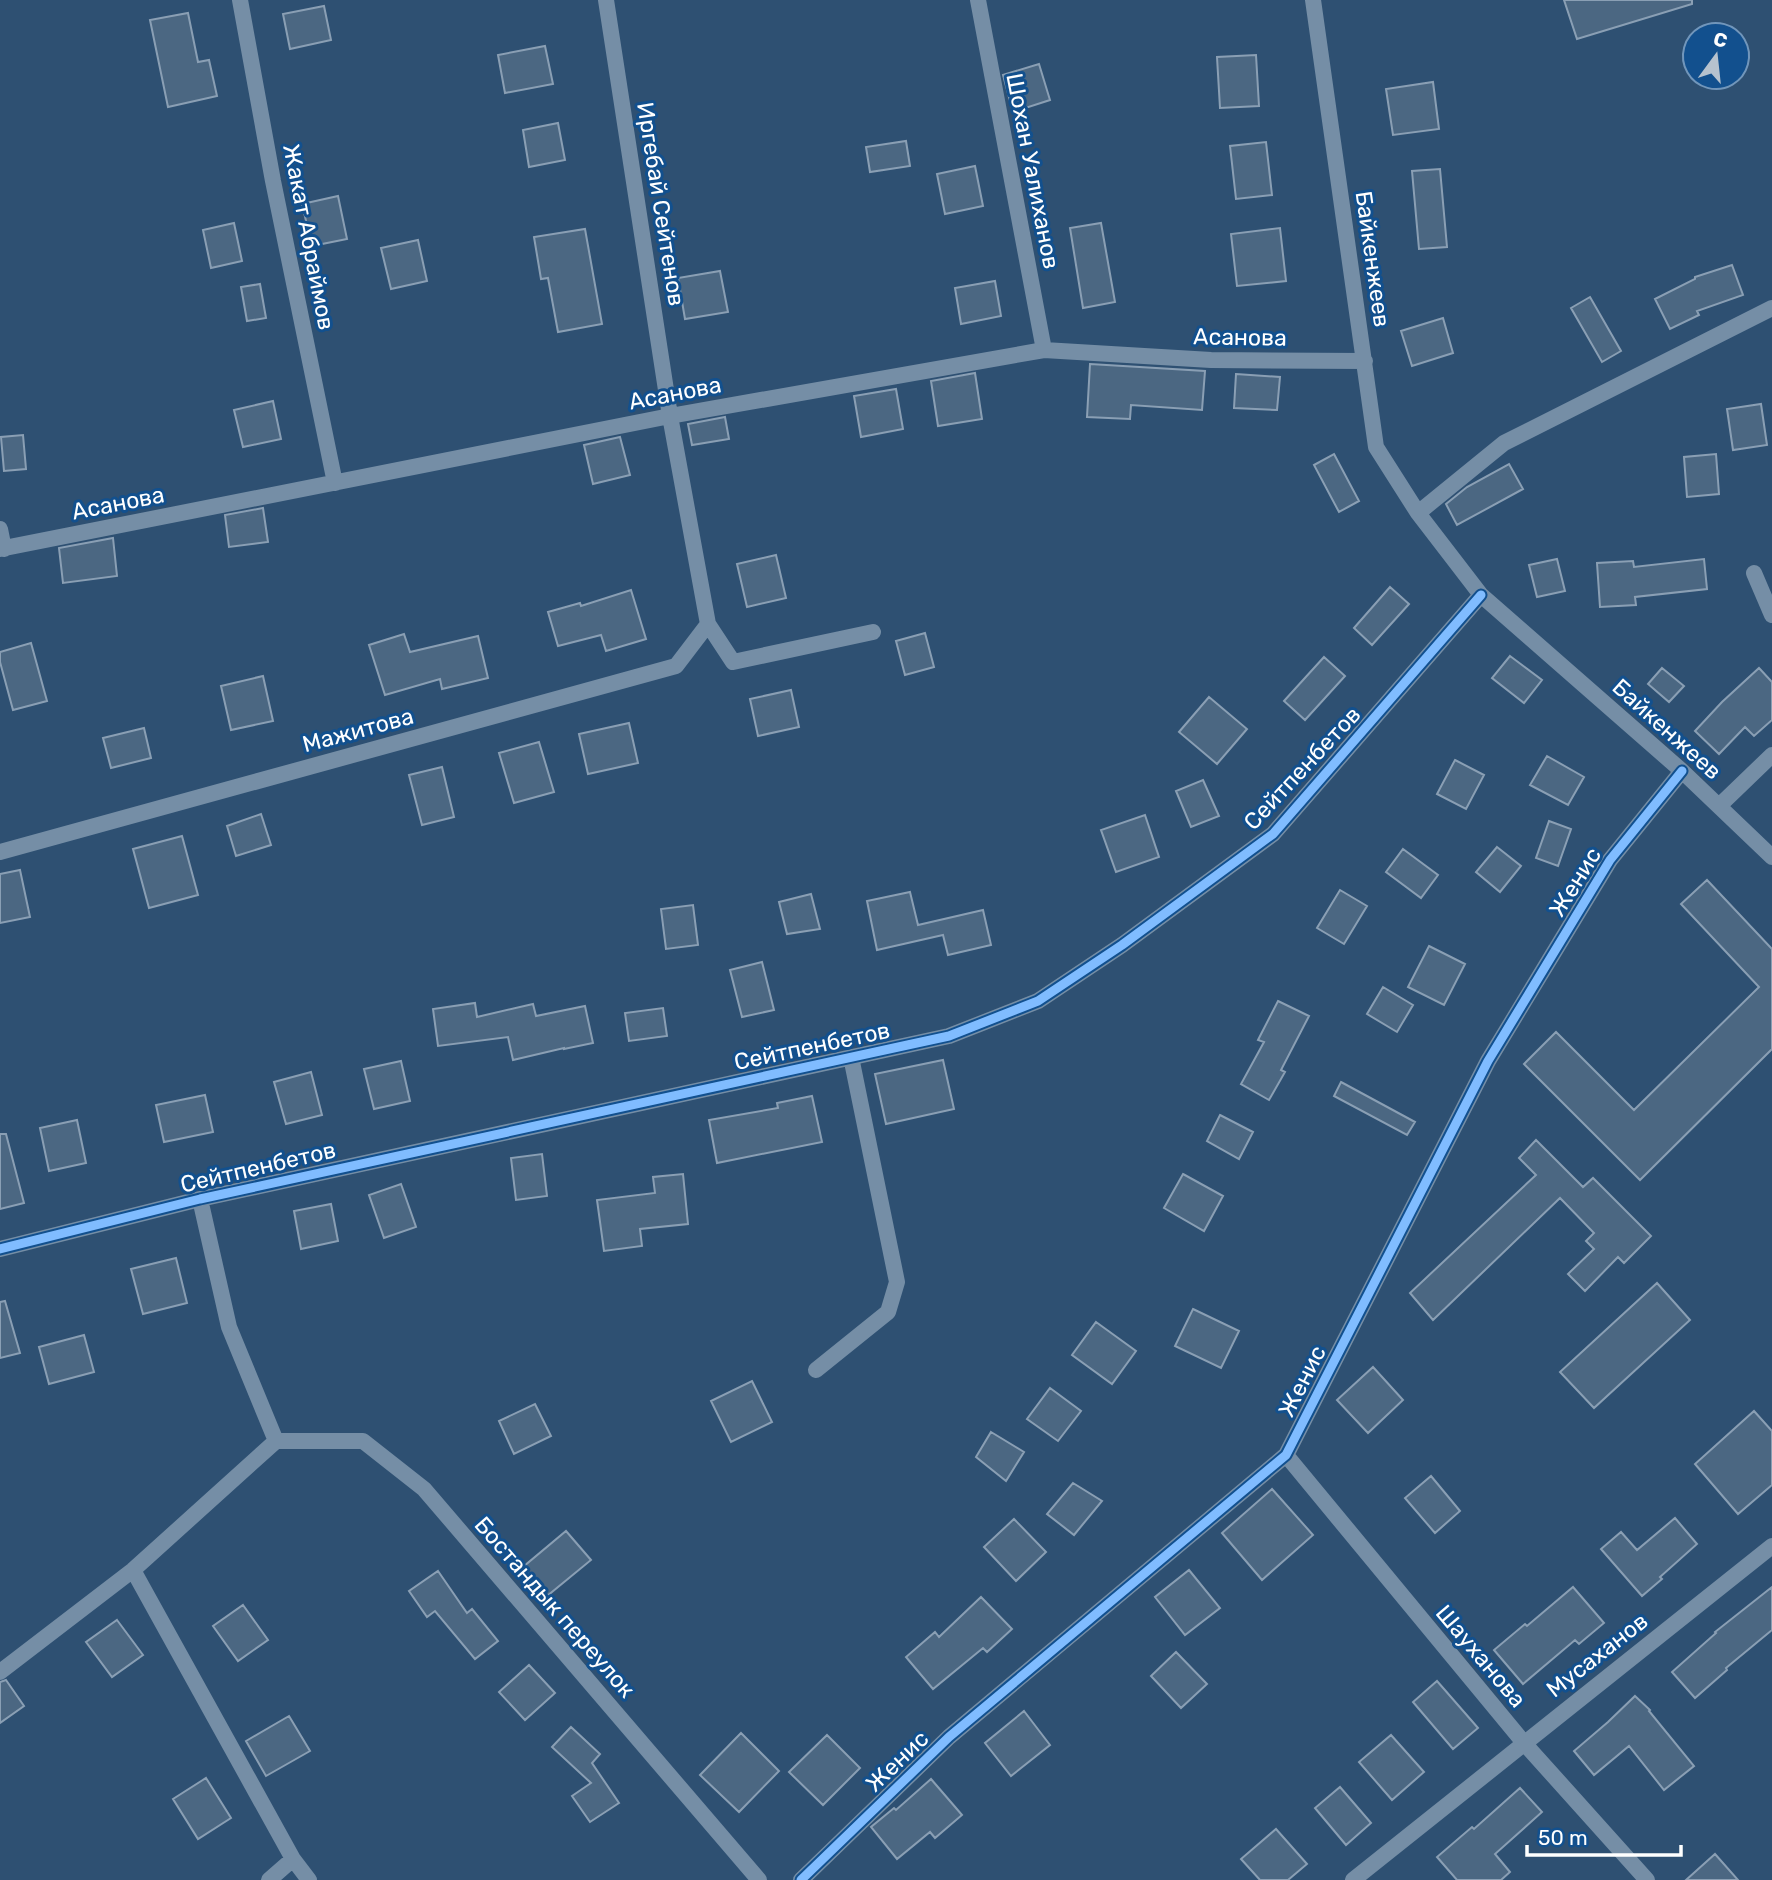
<svg xmlns="http://www.w3.org/2000/svg" width="1772" height="1880" font-family="Rubik,sans-serif">
<style>
.building{fill:#4b6782;stroke:#8a9fb4;stroke-width:2}
.lines{fill:none;stroke-linecap:round;stroke-linejoin:round}
.street{stroke:#758ea6;stroke-width:16}
.cycleway-casing{stroke:#12508e;stroke-width:13}
.cycleway{stroke:#80bcff;stroke-width:9}
.labels{text-anchor:middle;dominant-baseline:central;stroke-width:6;stroke-linejoin:round;paint-order:stroke}
.street-label{font-size:23px;fill:#fff;stroke:#12508e}
</style>
<rect width="100%" height="100%" fill="#2e5072"/>
<path class="building" d="M1564,0H1692V4L1577,39Z
M324,6L331,40L290,49L283,14Z
M188,13L198,62L209,60L217,96L168,107L150,20Z
M545,46L553,84L505,93L498,55Z
M1256,55L1259,106L1220,108L1217,57Z
M1039,64L1050,100L1013,112L1003,75Z
M1433,82L1439,129L1393,135L1386,89Z
M558,123L565,160L529,167L523,130Z
M906,141L910,166L870,172L866,147Z
M1266,142L1272,195L1236,199L1230,146Z
M975,166L983,206L945,214L937,174Z
M1440,169L1447,247L1419,249L1412,171Z
M338,196L347,239L312,246L302,204Z
M234,223L242,261L211,268L203,230Z
M1101,223L1115,302L1083,308L1070,228Z
M1280,228L1286,281L1237,286L1231,234Z
M585,229L602,324L558,332L548,278L541,279L534,237Z
M418,240L427,281L391,289L381,248Z
M1732,265L1743,295L1697,311L1699,315L1670,329L1655,299L1695,279V277Z
M720,271L728,312L685,319L678,278Z
M995,281L1001,316L961,324L955,288Z
M260,284L266,318L247,321L241,287Z
M1590,297L1621,351L1602,362L1571,308Z
M1443,318L1453,353L1412,366L1401,331Z
M1090,364L1205,371L1202,410L1131,405L1130,419L1087,417Z
M975,373L982,419L938,426L931,381Z
M1236,374L1280,377L1277,410L1234,408Z
M896,389L903,429L861,437L854,396Z
M273,401L281,439L243,447L234,410Z
M1761,404L1767,445L1733,450L1727,409Z
M725,417L729,439L692,445L688,424Z
M23,435L26,469L4,471L1,437Z
M620,437L630,475L593,484L584,445Z
M1334,454L1359,501L1339,512L1314,465Z
M1716,454L1719,494L1687,497L1684,457Z
M1509,464L1523,489L1457,525L1446,504L1467,487Z
M263,508L268,542L229,547L225,515Z
M113,538L117,576L63,583L59,548Z
M776,555L786,598L747,607L737,564Z
M1557,559L1565,591L1537,597L1529,565Z
M1704,559L1707,589L1635,597L1636,605L1600,607L1597,563L1633,561L1634,567Z
M1390,587L1409,604L1372,645L1354,628Z
M631,590L646,639L606,651L601,635L558,646L548,612L580,603L581,606Z
M925,633L934,667L905,675L896,641Z
M404,634L410,652L478,636L488,678L442,689L440,679L385,695L369,645Z
M31,643L47,701L13,710L0,662V652Z
M1510,656L1542,680L1524,703L1492,678Z
M1324,657L1345,676L1305,720L1284,701Z
M1662,668L1684,686L1669,702L1648,684Z
M1759,668L1772,682V720L1754,736L1745,727L1719,754L1695,731L1722,702Z
M263,676L273,721L231,730L221,686Z
M791,690L799,727L758,736L750,699Z
M1209,697L1247,729L1217,764L1179,732Z
M629,723L638,763L588,774L579,734Z
M144,728L151,758L111,768L103,738Z
M539,742L554,792L514,803L499,753Z
M1547,756L1584,777L1568,805L1530,785Z
M1455,760L1484,775L1466,809L1437,794Z
M442,767L454,817L422,825L409,775Z
M1203,780L1219,816L1191,827L1176,791Z
M261,814L271,845L236,856L227,826Z
M1145,815L1159,857L1116,872L1101,830Z
M1549,821L1571,829L1558,866L1536,858Z
M182,836L198,895L149,908L133,849Z
M1497,847L1521,866L1500,892L1476,872Z
M1403,849L1438,875L1421,898L1386,872Z
M20,870L30,917L0,923V874Z
M1707,880L1772,949V1049L1640,1180L1524,1064L1556,1032L1634,1110L1759,987L1681,904Z
M1340,890L1367,906L1344,944L1317,928Z
M910,892L918,925L983,910L991,945L948,955L943,935L877,950L867,901Z
M811,894L820,929L787,934L779,902Z
M693,905L698,945L666,949L661,909Z
M1429,946L1465,964L1444,1005L1408,987Z
M762,962L774,1010L742,1017L730,970Z
M1383,987L1413,1005L1397,1032L1367,1014Z
M1278,1001L1309,1016L1281,1070L1285,1072L1269,1100L1241,1084L1264,1042L1258,1040Z
M475,1003L477,1017L533,1004L536,1016L585,1006L593,1043L564,1049V1048L513,1060L508,1037L438,1046L433,1009Z
M663,1008L667,1036L629,1041L625,1013Z
M943,1060L954,1109L886,1124L875,1074Z
M401,1061L410,1101L374,1109L364,1069Z
M311,1072L322,1115L286,1124L274,1082Z
M1341,1082L1415,1122L1407,1135L1334,1096Z
M205,1095L213,1132L164,1142L156,1105Z
M812,1096L822,1142L717,1163L709,1120L778,1108L777,1103Z
M1220,1115L1253,1132L1239,1159L1207,1141Z
M77,1120L86,1163L49,1171L40,1128Z
M0,1134H6L24,1203L0,1209Z
M1536,1140L1583,1187L1593,1178L1651,1236L1624,1263L1618,1257L1585,1291L1568,1274L1594,1249L1586,1241L1594,1233L1560,1198L1433,1320L1410,1293L1536,1175L1519,1158Z
M542,1154L547,1196L516,1200L511,1158Z
M683,1174L688,1224L640,1229L642,1246L604,1251L597,1200L655,1193L653,1177Z
M1183,1174L1223,1196L1204,1231L1164,1208Z
M401,1184L416,1227L384,1238L369,1195Z
M331,1204L338,1241L301,1249L294,1211Z
M176,1258L187,1303L143,1314L131,1269Z
M1657,1283L1690,1320L1594,1408L1560,1372Z
M5,1301L20,1353L0,1358V1302Z
M1193,1309L1239,1331L1221,1368L1175,1346Z
M1096,1322L1136,1351L1112,1384L1072,1355Z
M84,1335L94,1372L49,1384L39,1347Z
M1373,1367L1403,1400L1368,1433L1337,1400Z
M752,1381L772,1422L731,1442L711,1401Z
M1050,1388L1081,1411L1058,1441L1027,1419Z
M535,1404L551,1436L514,1454L499,1421Z
M1754,1411L1772,1431V1485L1738,1514L1695,1464Z
M991,1432L1024,1452L1006,1481L976,1457Z
M1431,1476L1460,1511L1435,1533L1405,1498Z
M1073,1483L1102,1501L1074,1535L1047,1514Z
M1272,1489L1313,1535L1262,1580L1222,1533Z
M1675,1518L1697,1544L1660,1577L1662,1579L1642,1596L1601,1549L1621,1532L1637,1550Z
M1014,1519L1046,1552L1016,1581L984,1547Z
M566,1531L591,1560L547,1596L523,1567Z
M1189,1570L1220,1608L1185,1635L1155,1597Z
M438,1571L467,1613L472,1609L498,1641L475,1659L435,1611L427,1617L409,1591Z
M1573,1587L1604,1623L1579,1644L1575,1640L1523,1684L1494,1650L1525,1624L1527,1626Z
M1772,1587V1630L1726,1668L1727,1670L1695,1698L1672,1672L1716,1633L1715,1632Z
M981,1597L1012,1629L987,1652L983,1648L933,1689L906,1657L935,1632L939,1637Z
M243,1605L268,1640L238,1661L213,1626Z
M117,1620L143,1655L112,1677L86,1642Z
M1176,1652L1207,1684L1181,1708L1151,1676Z
M529,1665L555,1693L525,1720L499,1692Z
M6,1680L24,1706L0,1723V1682Z
M1437,1681L1478,1728L1453,1749L1413,1702Z
M1635,1696L1650,1710L1649,1711L1694,1766L1664,1790L1629,1746L1594,1775L1574,1751L1608,1722Z
M1024,1711L1050,1745L1011,1776L985,1743Z
M289,1716L310,1751L266,1776L246,1741Z
M571,1727L600,1754L592,1763L619,1803L590,1822L572,1796L591,1783L552,1747Z
M741,1733L779,1771L739,1812L700,1775Z
M827,1735L860,1768L823,1805L789,1772Z
M1391,1735L1424,1772L1392,1800L1359,1762Z
M206,1778L231,1818L198,1839L173,1799Z
M931,1779L962,1815L935,1838L930,1832L897,1859L871,1827L894,1808L896,1810Z
M1340,1787L1371,1823L1346,1845L1315,1808Z
M1520,1788L1542,1812L1495,1854L1510,1872L1501,1880H1457L1437,1857L1472,1827L1474,1829Z
M1276,1829L1307,1864L1288,1880H1260L1241,1859Z
M1715,1854L1738,1880H1686Z"/>
<g class="lines">
<path class="street" d="M240,0L273,181L335,483
M978,0L1044,350
M1313,0L1376,447L1418,513L1481,595L1682,771L1772,857
M1418,513L1504,443L1772,308
M0,529L4,549
M0,549L670,416L1044,350L1211,360L1365,361
M1754,573L1772,615
M708,624L733,662L873,632
M1719,806L1772,755
M0,852L676,666L708,624L670,416L606,0
M200,1199L229,1327L276,1441H363L424,1489L759,1880
M0,1249L200,1199L949,1036L1038,1001L1122,945L1273,834L1481,595
M816,1370L888,1312L897,1282L851,1057
M1286,1455L1524,1743L1647,1880
M133,1570L293,1859L309,1880
M0,1672L133,1570L276,1441
M269,1880L293,1859
M801,1880L949,1737L1286,1455L1488,1061L1610,860L1682,771
M1353,1880L1772,1546"/>
<defs>
<path id="cycleway" d="M0,1249L200,1199L949,1036L1038,1001L1122,945L1273,834L1481,595
M801,1880L949,1737L1286,1455L1488,1061L1610,860L1682,771"/>
</defs>
<use href="#cycleway" class="cycleway-casing"/>
<use href="#cycleway" class="cycleway"/>
</g>
<g class="labels">
<g class="street-label">
<text transform="translate(1033 171) rotate(79)">Шохан Уалиханов</text>
<text transform="translate(661 204) rotate(81)">Иргебай Сейтенов</text>
<text transform="translate(309 237) rotate(79)">Жакат Абраймов</text>
<text transform="translate(1373 259) rotate(82)">Байкенжеев</text>
<text transform="translate(1240 337) rotate(1)">Асанова</text>
<text transform="translate(675 393) rotate(-11)">Асанова</text>
<text transform="translate(118 503) rotate(-11)">Асанова</text>
<text transform="translate(1667 729) rotate(42)">Байкенжеев</text>
<text transform="translate(358 730) rotate(-15)">Мажитова</text>
<text transform="translate(1302 768) rotate(-47)">Сейтпенбетов</text>
<text transform="translate(1575 882) rotate(-58)">Женис</text>
<text transform="translate(812 1046) rotate(-12)">Сейтпенбетов</text>
<text transform="translate(258 1167) rotate(-13)">Сейтпенбетов</text>
<text transform="translate(1302 1381) rotate(-63)">Женис</text>
<text transform="translate(555 1607) rotate(49)">Бостандык переулок</text>
<text transform="translate(1597 1655) rotate(-38)">Мусаханов</text>
<text transform="translate(1481 1656) rotate(50)">Шауханова</text>
<text transform="translate(897 1761) rotate(-44)">Женис</text>
</g>
</g>
<g transform="translate(1716 56) rotate(15)"><circle r="33" fill="#12508e" stroke="#7196bb" stroke-width="2"/>
<path d="M0-5L12 26L0 18L-12 26Z" fill="#b6c2ce"/>
<text y="-10" font-size="19" font-weight="bold" text-anchor="middle" fill="#ffffff">С</text>
</g>
<path d="M1527 1845v10h154v-10" fill="none" stroke="#ffffff" stroke-width="3.5"/>
<text x="1538" y="1845" font-size="21" fill="#ffffff" stroke="#12508e" stroke-width="5" paint-order="stroke">50 m</text>
</svg>
